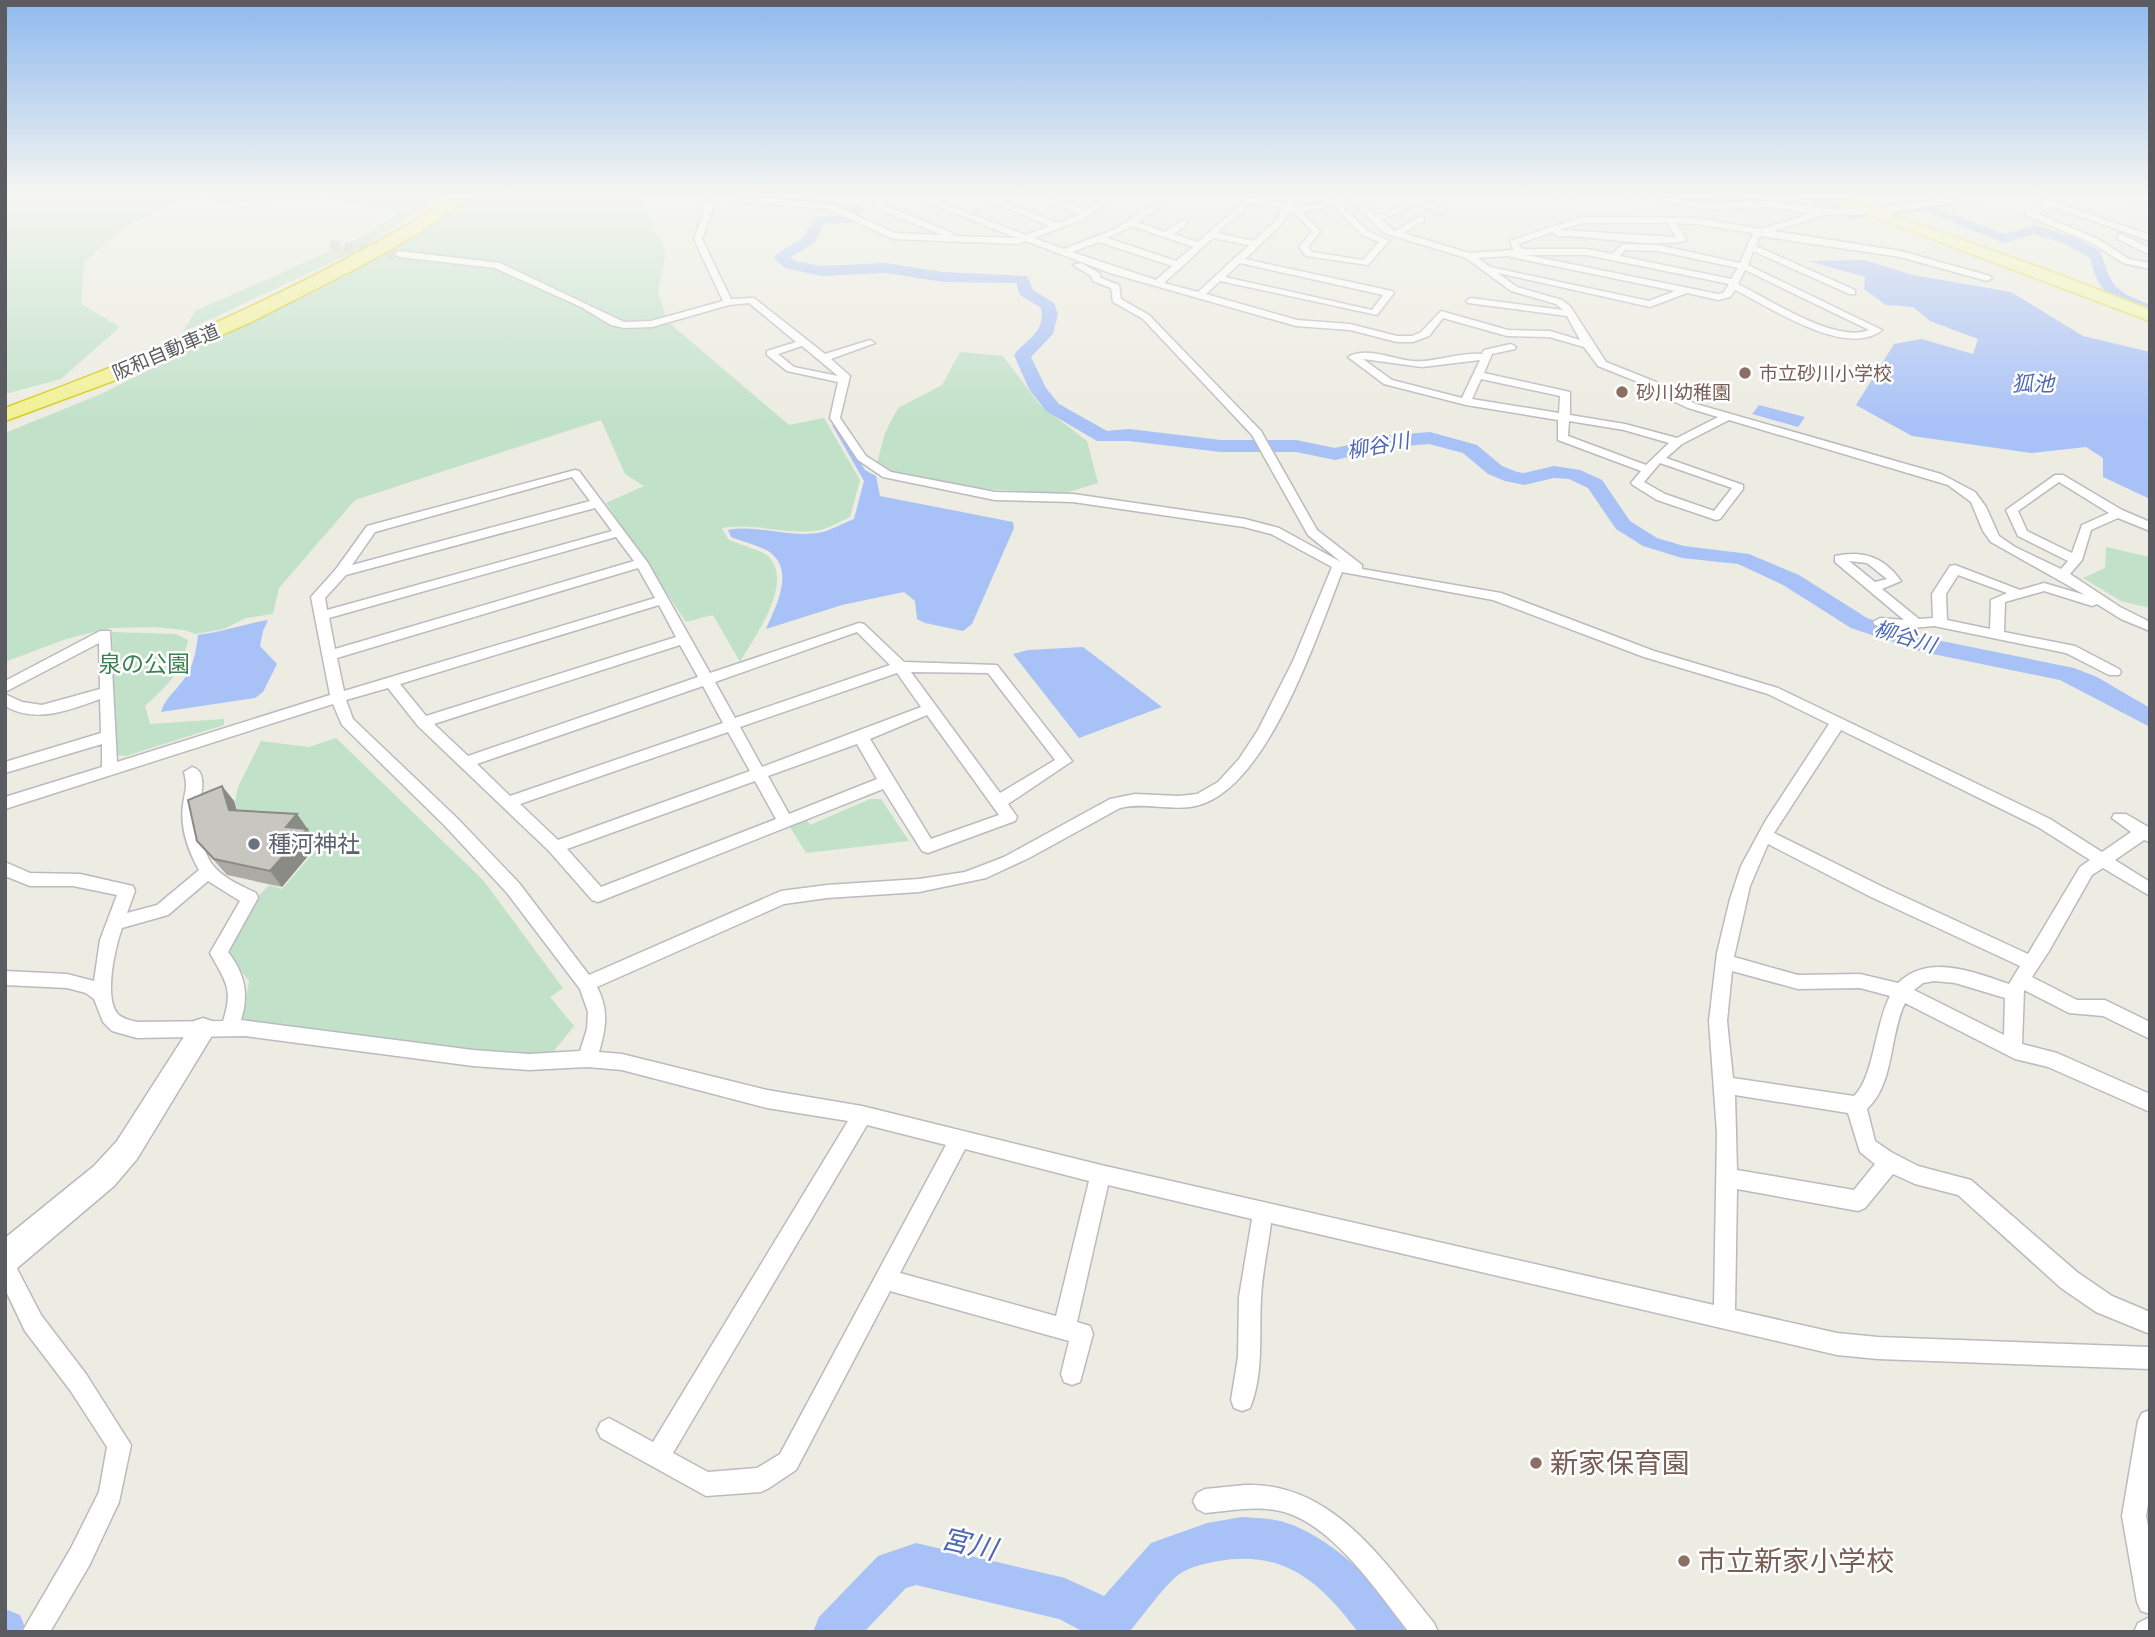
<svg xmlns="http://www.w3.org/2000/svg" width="2155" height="1637" font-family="'Roboto Condensed','Noto Sans JP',sans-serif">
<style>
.green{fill:#c1e1c9}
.water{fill:#a8c1f6}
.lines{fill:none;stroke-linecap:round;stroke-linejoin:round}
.river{fill:#a8c1f6;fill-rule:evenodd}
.street-tunnel{stroke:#c8c8c2;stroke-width:10;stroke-dasharray:10 4.5;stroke-linecap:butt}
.street-casing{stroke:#babac0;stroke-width:3}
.secondary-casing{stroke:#b8b9bf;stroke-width:3}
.primary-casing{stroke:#e3de64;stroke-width:4}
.highway-casing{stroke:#d8ca16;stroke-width:3}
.street{fill:#fff;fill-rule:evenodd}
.secondary{fill:#fff;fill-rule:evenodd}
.primary{fill:#f1f7ad;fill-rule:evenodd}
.highway{fill:#f2f193;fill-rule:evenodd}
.wall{fill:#abaaa5}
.shaded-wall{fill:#8b8b86}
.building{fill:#c7c6c0;stroke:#8b8b86;stroke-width:2}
.education-dot{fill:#8d6e63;stroke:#fff;stroke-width:2.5}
.worship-dot{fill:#6b7280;stroke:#fff;stroke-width:2.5}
.labels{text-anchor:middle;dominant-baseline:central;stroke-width:5;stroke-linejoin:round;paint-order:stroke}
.far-street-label{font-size:19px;fill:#5b5c62;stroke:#fff}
.far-education-label{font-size:19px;fill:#785e54;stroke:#fff;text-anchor:start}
.far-water-label{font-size:21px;font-style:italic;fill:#4e67b6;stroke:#fff}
.park-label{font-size:23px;fill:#3c7f50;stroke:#fff}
.worship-label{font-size:23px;fill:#5b616d;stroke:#fff;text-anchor:start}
.near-education-label{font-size:28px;fill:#785e54;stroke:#fff;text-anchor:start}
.near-water-label{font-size:28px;font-style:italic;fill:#4e67b6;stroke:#fff}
</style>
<rect width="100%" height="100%" fill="#ecece2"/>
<path class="green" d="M5,195H442L358,250L183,332L195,311L360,238L398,213L329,199L220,203L191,196L122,228L84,262L81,304L120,327L61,379L5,394Z
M479,195H637L666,251L658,291L667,321L789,425L824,418L860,480L850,517C841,521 830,528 820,530C788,536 755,522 722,528L728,539C737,544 763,551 768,556C795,583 754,637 740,662L713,615L686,622L606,503L644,486L625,474L601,420L355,500L279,588L273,614L246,618L224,629L196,634L184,630L156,627L110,628L66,639L5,662V433L101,394L186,351L316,291Z
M960,352L1003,356L1040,405L1087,441L1098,483L1062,494L986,489L906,479L877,463L885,433L898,408L942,385Z
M2106,547L2150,557V608L2121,601L2083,578L2105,568Z
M112,632L176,634L188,640C181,675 170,682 145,706L150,724L224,719V725L126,756L116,755Z
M336,738L483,880L563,988L550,997L574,1026L550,1056L447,1048L242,1021L249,981L225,952L249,906L269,885L282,889L322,843L245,837L235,802L238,787L261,741L309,747Z
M870,799H881L909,841L806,853L790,827L807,820L810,825Z"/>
<path class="water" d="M1864,260L1913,275L2011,292L2083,336L2150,352V499L2103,477V458L2086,447L2031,453L1912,436L1856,405L1894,344L1922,339L1973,354L1978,339L1930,321L1913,307L1886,305L1864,289L1865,277L1808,261Z
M1759,405L1805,417L1798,427L1752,414Z
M837,424L865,470L876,476L880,496L1013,522L1014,528L972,624L963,631L925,623L917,619L915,601L904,592L842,605L766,629C775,607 795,573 771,553C764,547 741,541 731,537L728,530C759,524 791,539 823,532C833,529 844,523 854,519L864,481L832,425Z
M268,620L263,631L260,646L277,664L263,692L255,698L161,712C165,698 176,691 184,679C194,665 196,651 198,635C223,632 244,624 268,620Z
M1083,647L1162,707L1079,738L1013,654L1028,650Z"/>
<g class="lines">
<path class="river" d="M758,195H783L862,207L864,210L855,222L824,224L815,243L790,257L795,261L821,266L886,263L943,272L1027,276L1033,290L1054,303L1058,314L1053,334L1031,357L1046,388L1059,404L1107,431L1129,429L1221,440H1296L1335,448L1392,435L1430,432L1477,445L1502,466L1517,472L1524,473L1554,466L1580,470L1602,480L1630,521L1657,538L1684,546L1749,554L1799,575L1867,618L1927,638L2074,668L2097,677L2150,708V727L2060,680L1923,652L1851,628L1783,585L1738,564L1682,558L1643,546L1616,529L1588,488L1569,479L1554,478L1524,485L1505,481L1488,474L1463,453L1429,444L1393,447L1335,460L1296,452H1221L1129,441H1097L1046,411L1029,389L1014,355C1026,339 1046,333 1041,308L1020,295L1016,283L943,282L886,273L821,276L785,268L774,258L777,254L804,237L814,217L846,215L848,212L776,202Z
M1678,195C1696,194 1716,200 1731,199C1743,199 1747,195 1759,195L1757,203L1729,208L1680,198Z
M1794,195H1813L1853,211L1924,203L2005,234L2034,225L2077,238L2100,251L2109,276L2115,286L2127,295L2150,305V316C2114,307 2098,292 2090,258L2066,244L2034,234L2005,243L1923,211L1852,219Z
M1242,1517C1254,1518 1268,1518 1280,1521C1325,1532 1389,1589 1406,1632H1358C1320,1582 1285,1550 1219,1561C1207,1563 1188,1567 1178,1575C1160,1590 1145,1614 1129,1632H1084L1059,1619L916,1585L906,1588L864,1632H813L819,1617L878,1556L916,1543L1065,1578L1104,1596L1151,1543L1207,1523Z
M5,1609L20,1615L27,1632H5Z"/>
<path class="street-tunnel" d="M330,245L399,254"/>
<defs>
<path id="street" d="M692,195H725L830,204L895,233L942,235L883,211L875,203L852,195C867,194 878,197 889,207L952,233L953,236L1017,238L910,195H921L1026,235L1050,226L974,195H985L1058,223L1080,214L1033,195H1044L1086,210L1112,195H1122L1081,220L1034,238L1064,249L1115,229L1169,195H1178L1137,222L1165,232L1181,221H1187V225L1173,234L1198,242L1249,198L1286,204L1291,195H1299L1293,206L1298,208L1354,196L1376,215H1383L1423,195H1433L1422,202L1445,208V212L1416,205L1381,220L1395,231L1418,217H1424V221L1403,233L1469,253L1514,250L1510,241L1581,217L1696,218L1762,229L1812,213L1767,207L1713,210L1624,195H1644L1713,204L1767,201L1823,209L1868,208L1872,211L1868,214L1824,215L1774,231L1901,251L1990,276L1992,278L1987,281L1900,257L1760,236L1756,246L1855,290V294H1849L1753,251L1748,265L1882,330C1846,359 1770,307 1735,290L1730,297L1718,300L1687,293L1650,307L1498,273L1517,287L1562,300L1570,306L1606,362L1656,382L1670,392L1696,404L1941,474L1975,492L1986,507L1999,536L2015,547L2061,569L2068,561L2018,536L2006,510L2055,475H2063L2122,510L2150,522V531L2118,518L2091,530L2082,560L2070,574L2120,607L2150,622V631L2121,619L2097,604L2092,606L2044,591L2005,602L2004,632L2075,646L2119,669L2121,672L2119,675H2109L2066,653L1934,626L1900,629L1875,625L1873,622L1880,618L1904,620L1835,562V556C1863,550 1884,557 1901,581L1882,589L1919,619L1933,618L1932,594L1950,566L1955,565L2020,590L2044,583L2085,595L1991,542L1983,531L1971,502L1948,485L1729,420L1682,444L1666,458L1743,485V489L1720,519L1716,520L1657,500L1633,485L1631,483L1641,471L1558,440V420L1466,405L1384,384L1348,357C1365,346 1393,359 1412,361C1436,363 1458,352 1482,354L1484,350L1511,344L1516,347L1515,349L1492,354L1484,373L1570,392V415L1625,424L1677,438L1718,417L1688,408L1662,396L1648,386L1598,366L1584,347L1549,337L1507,336L1443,318L1429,336L1413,342H1397L1350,330L1296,326L1110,273L1026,241L1018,244L893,239L828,209L703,198L714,206L702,239L731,299L754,298L825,354L870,340L875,343L831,359L850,376L840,418L866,456L891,472L995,492L1073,494L1245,519L1279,528L1341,562L1308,535L1252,435L1143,319L1113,302L1111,288L1093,281L1091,276L1073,265L1081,263L1099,273L1101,278L1119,285L1121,299L1149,315L1261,431L1317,530L1362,565V569L1501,593L1654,651L1778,688L2050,819L2102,852L2131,832L2112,818L2114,814H2126L2150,828V842L2144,840L2115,860L2150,882V896L2103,868L2092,875L2049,951L2032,977L2077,1000H2105L2150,1022V1039L2103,1016L2069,1013L2024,990L2022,1044L2057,1053L2150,1094V1112L2048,1067L2015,1059L1905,1003C1889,1035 1895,1083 1867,1109L1875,1141L1891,1152L1918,1166L1971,1180L2077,1272L2112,1296L2150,1312V1334L2096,1312L2061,1288L1958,1195L1915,1184L1893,1174L1865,1208L1858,1211L1737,1189L1735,1310L1837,1333L1878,1337L2150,1347V1369L1878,1359L1837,1355L1271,1223C1268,1248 1262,1274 1261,1299C1259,1335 1264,1374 1250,1408L1242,1411L1234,1408L1231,1400L1238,1357L1239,1297L1252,1219L1108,1185L1077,1322L1090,1326L1093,1334L1080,1382L1072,1385L1064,1382L1061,1374L1069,1341L890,1291L796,1470L769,1488L761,1492L706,1496L601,1438L597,1430L601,1422L609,1418L653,1442L848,1121L767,1108L622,1070L587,1067L529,1070L473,1066L245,1036L137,1038L112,1031L103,1022L94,999L86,993L67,988L5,985V971L67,974L94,981L100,940L117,895L73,886H30L5,876V862L30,873L80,874L133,886L135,891L127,913L157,905L199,870C188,851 180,827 183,805C185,790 188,787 184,772L192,767C211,772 198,802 198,816C199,831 203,850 211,863C222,878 240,885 256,893L258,898L228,952C245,974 249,994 241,1020L473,1050L529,1054L580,1051L587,1029L588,1012L580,989L507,893L445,826L342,725L333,704L5,809V797L102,767V744L5,773V762L101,733L100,699C70,710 36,724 5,706V694L22,702L42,705L100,689L99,643L5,692V681L100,631H110L117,762L330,695L311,597L336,569L367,526L575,470L579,471L648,563L710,673L859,623L864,624L904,662L997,665L1072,761L1008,804L1017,817L1015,821L928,853L922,851L883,789L598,902L592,900L549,851L418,726L388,688L346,700L353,719L457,818L519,883L589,975L781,891L827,885L919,879L965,872L1004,857L1110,799L1135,794L1179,796L1197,794L1218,782L1239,759L1258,730L1293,661L1332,567L1271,534L1244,527L1073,502L995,500L883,477L858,460L830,418L838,382L787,371L767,355V351L796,342L749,303L729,305L652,327L624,328L611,325L581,307L495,268L399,257L395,254L399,251L500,263L624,322L651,321L723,301L694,239L705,207L692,198ZM1352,201L1384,233L1466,258L1511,291L1556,304L1563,310L1471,298L1466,301L1468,303L1567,316L1580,340L1550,331L1508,330L1441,311L1421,332L1412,336H1397L1350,324L1297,320L1206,294L1220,281L1377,315L1394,293L1392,291L1245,259L1282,224L1290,211L1299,217L1312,232L1299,247L1306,256L1368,265L1389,241L1368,231L1340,204ZM1251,203L1283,208L1276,221L1253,241L1217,233ZM1333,205L1362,235L1379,242L1363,260L1312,252L1308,247L1320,232L1303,212ZM1582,223H1667L1676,237L1559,230ZM1676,223L1696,224L1753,233L1740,263L1658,245L1623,244L1612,254L1587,249H1523L1518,244L1553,232L1557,236C1596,236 1650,248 1685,241L1686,239ZM1132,226L1193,247L1176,261L1107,238ZM1213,238L1249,245L1198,292L1164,283ZM1099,242L1172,266L1156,280L1072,252ZM1625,250L1658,251L1738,268L1731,279L1620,256ZM1527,255H1587L1729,284L1723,293L1718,294ZM1508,256L1511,257L1675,291L1649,301L1490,267L1478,258ZM1240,263L1383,295L1372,310L1225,277ZM1745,270L1869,330C1836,344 1769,299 1738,284ZM802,346L838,376L794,367L778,354ZM1363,359L1422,367L1480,360L1462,398L1392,380ZM1481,379L1560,396L1559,413L1472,399ZM1569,421L1624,430L1669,443L1646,465L1568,436ZM1660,463L1732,488L1714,511L1665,494L1644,482ZM572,477L590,501L352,565L375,532ZM2059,482L2109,513L2082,525L2072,553L2027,531L2018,511ZM595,508L612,531L327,610L325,598L346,575ZM616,537L634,561L335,649L329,618ZM1849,561L1867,563L1887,579L1875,582ZM638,568L655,598L344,691L337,658ZM1342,572L1493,600L1644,657L1768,694L1829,724L1766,820L1741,866L1730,899L1717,953L1709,1021L1717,1133L1714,1305L1101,1165L862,1106L767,1090L622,1054L599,1052C606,1028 609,1010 597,987L784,904L827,898L919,892L986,878L1029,858L1120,808C1148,801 1178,814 1205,803C1271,777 1317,635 1342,572ZM1958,575L2007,593L1991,600L1990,629L1947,620L1946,594ZM659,605L676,637L426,716L400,684ZM857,632L890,665L735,718L715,682ZM680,645L698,677L468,756L434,724ZM911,672L988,673L1055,760L1000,793ZM897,673L921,707L762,767L740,727ZM703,686L723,723L510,796L477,764ZM927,715L999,815L931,839L870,739ZM1841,730L2038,827L2090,860L2080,867L2028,954L1883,887L1774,833ZM728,732L750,771L558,840L520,804ZM857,744L877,779L789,814L768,776ZM755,781L776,819L601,887L567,849ZM1768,844L1871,897L2020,966L2009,984C1973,972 1929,953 1898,983L1860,974L1798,975L1734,957L1750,886ZM208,881L240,901L210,953C225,981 234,988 223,1021L137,1022C130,1020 122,1019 117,1013C104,996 115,948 122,928L168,915ZM1732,971L1798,989L1860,988L1890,996C1875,1024 1874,1077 1854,1096L1733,1078L1727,1021ZM1934,981L1955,983L2005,998L2004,1035L1914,990L1923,983ZM1735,1095L1848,1113L1860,1152L1875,1164L1854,1190L1737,1170ZM867,1125L946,1145L780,1454L757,1468L708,1472L673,1453ZM965,1149L1089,1181L1056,1316L900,1273Z
M1542,195H1571C1565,199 1548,199 1542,195Z
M2023,195H2034L2150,235V241L2053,207L2036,213L2098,239L2129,259L2150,263V269L2123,263L2092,243L2025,215V211L2045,204Z
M2121,234L2150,248V255L2118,239V235Z
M5,1256L12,1259L41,1315L86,1374L131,1445L119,1502L89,1566L50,1632H22L71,1548L99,1492L107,1447L70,1390L25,1331L5,1289Z
M2150,1410V1493L2146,1516L2150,1535V1614L2141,1611L2137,1602L2122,1516L2138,1421L2142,1413Z
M1245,1485C1333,1482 1384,1562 1434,1623L1438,1632H1409C1377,1592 1329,1518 1275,1510C1252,1506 1228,1511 1205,1513L1197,1509L1193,1501L1197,1493L1205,1489Z
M2150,1617V1632H2134L2138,1623Z"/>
<path id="secondary" d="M1964,195H2001L1995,199L1923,207L1873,217L1867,213L1873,209Z
M2109,195H2150V201L2115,199Z
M203,1018L212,1021L216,1029L137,1159L114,1186L16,1269L5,1273V1238L94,1166L117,1141L194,1021Z"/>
<path id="primary" d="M1816,195H1836L2049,271L2150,310V321Z"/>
<path id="highway" d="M457,195H475L419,233L363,265L249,323L132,374L5,421V408C163,350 314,284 457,195Z"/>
</defs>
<use href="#street" class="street-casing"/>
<use href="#secondary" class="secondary-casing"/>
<use href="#primary" class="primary-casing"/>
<use href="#highway" class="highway-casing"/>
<use href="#street" class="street"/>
<use href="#secondary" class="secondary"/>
<use href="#primary" class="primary"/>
<use href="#highway" class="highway"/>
</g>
<path class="wall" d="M222,786L234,801L237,810L297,814L318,844L282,887L227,875L197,841Z"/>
<path class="shaded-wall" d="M222,786L234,801L241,826L229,810Z
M297,814L318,844L282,887L270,871L286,827Z"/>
<path class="building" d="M222,786L229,810L297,814L286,827L307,829L270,871L214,859L197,841L188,800Z"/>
<linearGradient id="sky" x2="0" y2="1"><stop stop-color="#8eb9ee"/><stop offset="0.46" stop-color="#f6f6f2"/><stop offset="1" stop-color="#f6f6f2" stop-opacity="0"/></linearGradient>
<rect width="2155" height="424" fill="url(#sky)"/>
<g class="education-dot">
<circle cx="1745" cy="373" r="7"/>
<circle cx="1622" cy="392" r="7"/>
<circle cx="1536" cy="1463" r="7"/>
<circle cx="1684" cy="1561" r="7"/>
</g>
<circle class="worship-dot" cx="254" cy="844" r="7"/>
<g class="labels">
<g class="far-street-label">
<text transform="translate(166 352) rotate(-23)">阪和自動車道</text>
</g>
<g class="far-education-label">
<text x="1759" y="373">市立砂川小学校</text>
<text x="1636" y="392">砂川幼稚園</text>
</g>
<g class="far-water-label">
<text x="2033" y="384">狐池</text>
<text transform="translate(1378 446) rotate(-10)">柳谷川</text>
<text transform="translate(1905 637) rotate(17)">柳谷川</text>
</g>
<g class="park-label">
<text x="144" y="664">泉の公園</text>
</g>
<g class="worship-label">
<text x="268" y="844">種河神社</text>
</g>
<g class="near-education-label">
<text x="1550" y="1463">新家保育園</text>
<text x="1698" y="1561">市立新家小学校</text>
</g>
<g class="near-water-label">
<text transform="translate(969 1544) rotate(13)">宮川</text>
</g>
</g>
<rect width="2155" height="1637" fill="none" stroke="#5b5c62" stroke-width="14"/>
</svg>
